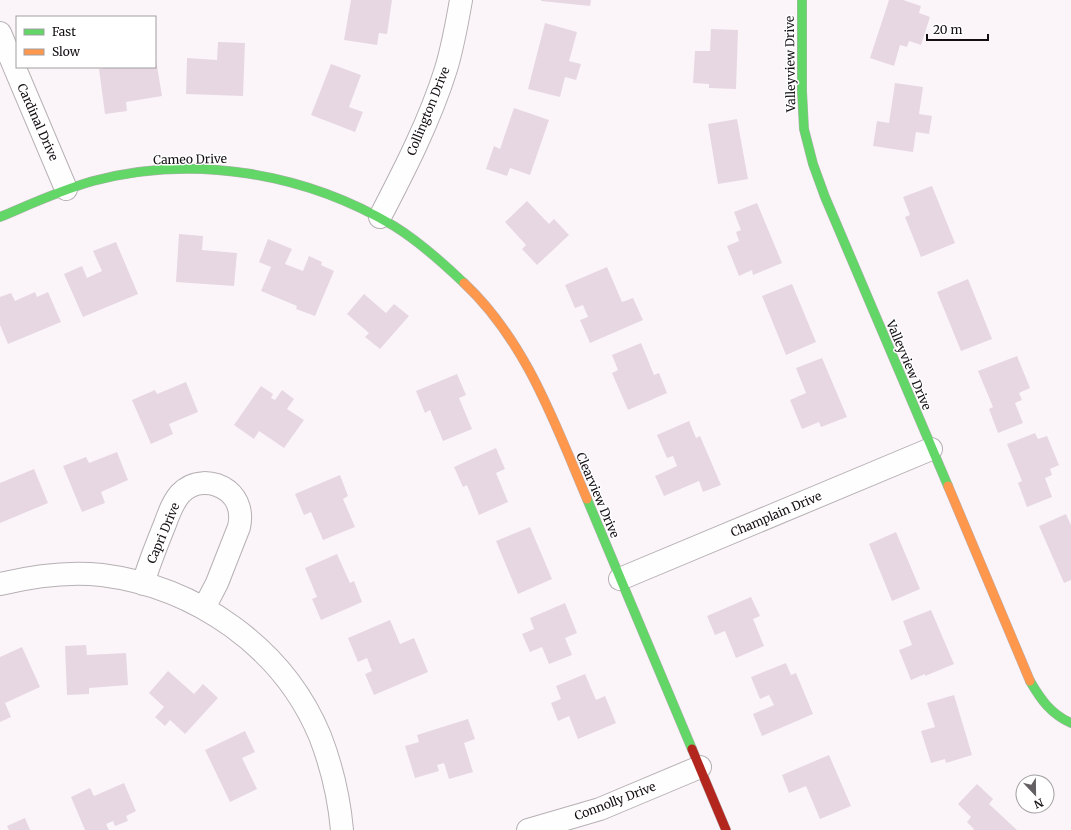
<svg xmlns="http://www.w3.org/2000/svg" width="1071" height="830" font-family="Merriweather,serif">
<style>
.building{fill:#e7d7e3}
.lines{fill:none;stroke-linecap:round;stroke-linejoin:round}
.street-casing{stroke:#b6b0b4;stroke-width:24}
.fast-casing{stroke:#b6b0b4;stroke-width:10}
.slow-casing{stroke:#b6b0b4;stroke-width:10}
.jam-casing{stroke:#b6b0b4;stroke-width:10}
.street{stroke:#fefefe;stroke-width:22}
.fast{stroke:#63d668;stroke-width:9}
.slow{stroke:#ff974d;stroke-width:9}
.jam{stroke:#b3261e;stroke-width:9}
.labels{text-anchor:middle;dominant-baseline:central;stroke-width:3;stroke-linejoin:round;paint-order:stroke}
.street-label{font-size:12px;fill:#130e12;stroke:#fff}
</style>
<rect width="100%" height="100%" fill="#fbf5f9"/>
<path class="building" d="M351,0H392L387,34L379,33L377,45L344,40Z
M541,0H591L590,6L541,1Z
M889,0H903L921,6L919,13L930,17L921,45L909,41L907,47L900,45L894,66L870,58Z
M545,23L577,32L569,61L581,64L576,80L565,77L560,97L528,89Z
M711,29L738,30L736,89L709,88V84L693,83L695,51H710Z
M218,42L245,43L243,96L186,94L187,58L217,60Z
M156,60L162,96L126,102L127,111L105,114L99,69L110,67H155V61Z
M331,64L361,75L349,107L363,112L355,132L311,115Z
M895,83L923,87L919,114L932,116L929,134L916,132L913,152L873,146L877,121L889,123Z
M514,108L549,120L530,175L510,168L507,176L486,169L494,146L500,149Z
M737,119L748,179L718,184L708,124Z
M932,186L955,243L921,257L905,217L910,215L903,197Z
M527,201L549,224L554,219L569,235L537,265L522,249L526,245L505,222Z
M757,203L782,263L753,275L752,270L739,276L727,246L739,241L736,232L741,230L734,212Z
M179,234L203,236L202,250L237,253L234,286L176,282Z
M268,239L292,249L285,264L303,271L309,256L322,262L321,265L334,271L315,316L296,309L297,306L261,291L271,267L259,262Z
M116,242L138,294L83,317L64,274L82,266L87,278L102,271L93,251Z
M607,267L622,302L633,298L643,320L590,343L580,320L588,317L583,305L575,308L565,285Z
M968,279L992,339L961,351L937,292Z
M792,284L816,342L786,355L762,296Z
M35,292L37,297L48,292L61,322L8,344L0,325V297L11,293L15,301Z
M364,294L386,313L394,304L409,316L380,349L365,337L369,333L347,314Z
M641,343L654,375L659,373L667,393L628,410L612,373L618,370L612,355Z
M1017,356L1030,388L1019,393L1022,400L1015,403L1023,423L998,433L989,409L993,407L978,371Z
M822,358L847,417L821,427L819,422L802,429L790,400L806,393L796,368Z
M457,374L466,395L459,398L472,429L443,441L430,410L425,413L416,391Z
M186,382L198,412L169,424L173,434L151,444L132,400L155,390L157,394Z
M261,386L273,394L271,398L275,400L282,390L294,399L287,409L304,420L284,448L259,431L254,439L234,425Z
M689,421L696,438L700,436L721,485L703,492L699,481L664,496L655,476L677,466L673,456L667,458L657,435Z
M1035,433L1038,439L1047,436L1059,465L1050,469L1052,475L1045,478L1052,497L1027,507L1018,483L1022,481L1007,444Z
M496,448L505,469L496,473L508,502L479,515L467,485L463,487L454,467Z
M117,452L128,480L101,492L105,503L82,512L63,466L86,457L89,463Z
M34,469L48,503L0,523V483Z
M340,475L348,496L343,499L355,527L323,540L311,512L304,515L295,494Z
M1066,514L1071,525V580L1064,583L1039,526Z
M530,527L552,579L518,594L496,541Z
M896,532L920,589L892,601L869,544Z
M337,554L350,583L354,581L362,602L321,620L312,599L317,597L305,568Z
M751,597L760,616L753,619L764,646L736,658L725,631L715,635L707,616Z
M565,603L577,633L565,638L572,655L549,664L542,647L530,652L522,634L534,629L530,618Z
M931,610L954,664L925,676V674L911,680L899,650L912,645L903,621Z
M390,620L400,644L414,638L428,672L374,695L365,674L372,671L367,658L358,662L348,638Z
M86,645L87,655L126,653L128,685L89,688V694L67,695L65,646Z
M22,647L40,687L5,703L11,717L0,722V657Z
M786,663L791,675L796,673L813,714L762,736L753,714L774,705L769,695L760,699L751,677Z
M168,671L194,694L203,684L218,698L185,734L170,720L165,726L155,717L164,707L149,693Z
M585,674L596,700L605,696L616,723L578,739L569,716L558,721L551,703L561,699L556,686Z
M954,695L972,755L946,763L945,759L931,763L921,731L935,727L927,703Z
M468,719L475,739L464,743L473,772L449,779L444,763L437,765L439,771L415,778L405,746L419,742L417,735Z
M245,731L255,752L242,758L257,789L230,802L205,750Z
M829,755L851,806L820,819L806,786L789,793L782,775Z
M124,783L136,811L126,816L128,821L115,826L113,821L106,824L109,830H85L71,797L90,788L94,796Z
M977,784L993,799L989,804L1017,830H973L974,829L967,822L971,817L958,804Z
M25,818L30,830H9L7,826Z"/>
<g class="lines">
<defs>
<path id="street" d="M0,33L66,189
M380,217C405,169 430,120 446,69C453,46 457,23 461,0
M620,579L931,449
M0,584C33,576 68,571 102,575C196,587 283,647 320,736C332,767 339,797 342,830
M143,584C149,563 157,544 165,524C169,513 173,502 180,494C193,480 213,480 228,491C239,500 242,514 239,527L217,583L204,608
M528,830L600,809L700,767"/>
<path id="fast" d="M802,0V91L804,129L813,164L825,197L948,486
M0,217C31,204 61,190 93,181C194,154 305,173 394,226C420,242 442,262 464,283
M587,499L692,749
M1030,681C1041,700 1051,714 1071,723"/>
<path id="slow" d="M464,283C526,341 555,424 587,499
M948,486L1030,681"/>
<path id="jam" d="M692,749L726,830"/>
</defs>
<use href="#street" class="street-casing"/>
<use href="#fast" class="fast-casing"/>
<use href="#slow" class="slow-casing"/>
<use href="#jam" class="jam-casing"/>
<use href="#street" class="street"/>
<use href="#fast" class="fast"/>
<use href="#slow" class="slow"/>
<use href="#jam" class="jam"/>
</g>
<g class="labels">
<g class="street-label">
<text transform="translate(790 64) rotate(-91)">Valleyview Drive</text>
<text transform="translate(428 111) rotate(-68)">Collington Drive</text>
<text transform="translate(38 122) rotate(66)">Cardinal Drive</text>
<text transform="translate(190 159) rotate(-1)">Cameo Drive</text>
<text transform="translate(909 365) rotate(67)">Valleyview Drive</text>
<text transform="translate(598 495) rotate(67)">Clearview Drive</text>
<text transform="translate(776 514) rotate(-23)">Champlain Drive</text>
<text transform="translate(163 533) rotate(-67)">Capri Drive</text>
<text transform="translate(615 801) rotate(-21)">Connolly Drive</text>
</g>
</g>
<rect x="16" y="16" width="140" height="52" fill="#ffffff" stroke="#a19fa0"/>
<rect x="24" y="29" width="20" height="6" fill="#63d668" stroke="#a19fa0"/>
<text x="52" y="36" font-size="12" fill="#130e12">Fast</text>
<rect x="24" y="49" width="20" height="6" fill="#ff974d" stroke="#a19fa0"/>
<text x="52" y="56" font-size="12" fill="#130e12">Slow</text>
<g transform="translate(1035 794) rotate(158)"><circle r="19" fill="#ffffff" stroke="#a19fa0"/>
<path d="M0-3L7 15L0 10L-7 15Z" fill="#645f63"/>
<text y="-6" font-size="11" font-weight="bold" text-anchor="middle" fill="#130e12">N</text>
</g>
<path d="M927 34v6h61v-6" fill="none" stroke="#130e12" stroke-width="2"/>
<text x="933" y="34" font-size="12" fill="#130e12" stroke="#ffffff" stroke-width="3" paint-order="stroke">20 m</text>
</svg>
